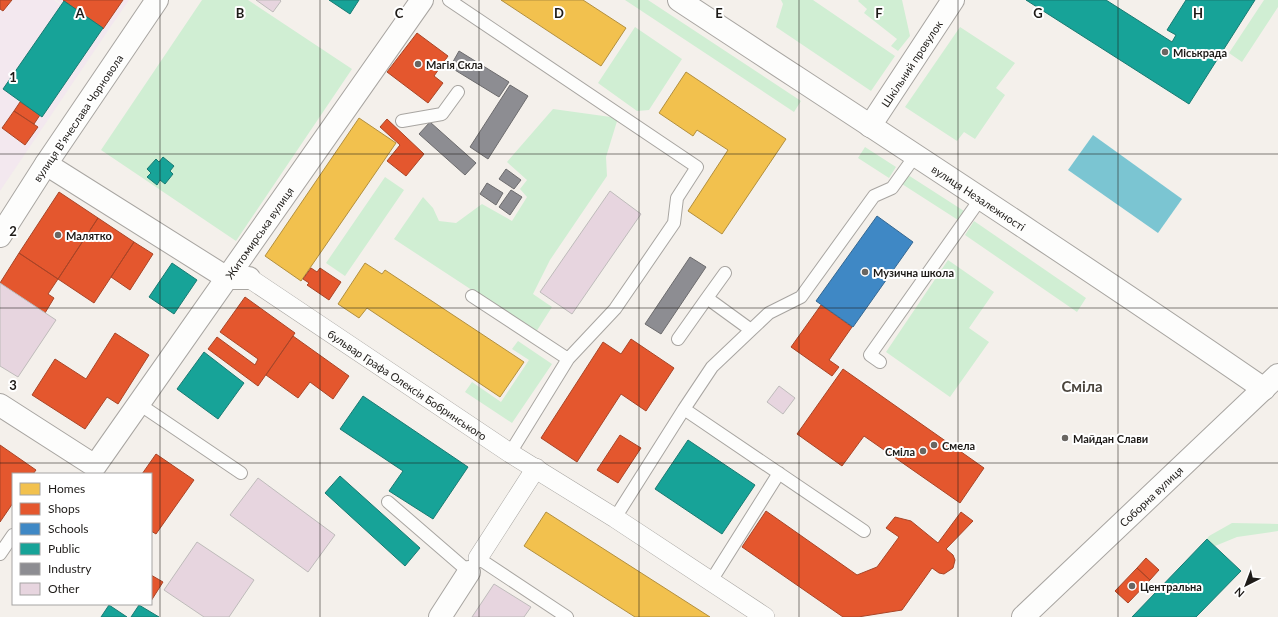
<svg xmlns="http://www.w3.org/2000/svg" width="1278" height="617" font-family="Lato,sans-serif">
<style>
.commercial{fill:#f3e8ef}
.green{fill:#d0eed3}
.water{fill:#7bc5d2}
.homes{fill:#f2c14e;stroke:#b28f3e}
.shops{fill:#e4572e;stroke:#a94527}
.schools{fill:#3f88c5;stroke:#356791}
.public{fill:#17a398;stroke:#197a72}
.industry{fill:#8d8d92;stroke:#6c6b6d}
.building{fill:#e7d5df;stroke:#bebbba}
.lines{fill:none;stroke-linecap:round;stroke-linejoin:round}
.service-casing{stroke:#a8a5a1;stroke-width:14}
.pedestrian-casing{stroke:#a8a5a1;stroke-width:20}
.minor-casing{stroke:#a8a5a1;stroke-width:24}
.tertiary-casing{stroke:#a8a5a1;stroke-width:24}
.secondary-casing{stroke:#a8a5a1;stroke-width:24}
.service{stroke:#fdfdfc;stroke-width:12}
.pedestrian{stroke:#fdfdfc;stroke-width:19}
.minor{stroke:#fdfdfc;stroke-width:22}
.tertiary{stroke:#fdfdfc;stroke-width:22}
.secondary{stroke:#fdfdfc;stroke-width:22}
.grid{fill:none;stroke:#1e1b18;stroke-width:1;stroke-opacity:0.55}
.poi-dot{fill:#696662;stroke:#fff;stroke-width:1.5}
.labels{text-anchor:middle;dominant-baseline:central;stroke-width:4;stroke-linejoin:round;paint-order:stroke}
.poi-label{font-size:11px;font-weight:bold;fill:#1e1b18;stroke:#fff;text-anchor:start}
.street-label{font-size:11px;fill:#1e1b18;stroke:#fff}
.district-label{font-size:15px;font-weight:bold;fill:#4b453d;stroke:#fff}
.grid-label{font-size:13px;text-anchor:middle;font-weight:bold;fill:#1e1b18;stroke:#fff;stroke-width:4;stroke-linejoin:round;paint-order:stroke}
</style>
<rect width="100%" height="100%" fill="#f4f0eb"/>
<path class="commercial" d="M0,0H54L105,35L0,191Z
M56,0H129L105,35Z"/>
<path class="green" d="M202,0H248L352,69L236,241L101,150Z
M625,0H648L801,101L794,112Z
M781,0H813L895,56L871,91L776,27L783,4Z
M859,0H902L910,36L898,51L891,46L897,39L864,13L867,9L858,1Z
M1264,0H1278V7L1242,62L1229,53Z
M635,27L682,59L649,110L637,111L598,83Z
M960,27L1015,63L996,88L1005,95L975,139L964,132L957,141L905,107Z
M553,109L618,118L606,157L607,176L550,260L533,294L552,307L536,332L394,239L423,197L433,208L439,221L456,223L482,204L512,221L527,197L520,189L527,180L507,162Z
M865,147L896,167L889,178L858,158Z
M908,175L964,211L958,220L902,184Z
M385,177L404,190L345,276L326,263Z
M974,221L1086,298L1077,312L965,235Z
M948,260L994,292L969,328L989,342L950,397L886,352Z
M518,341L552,364L512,423L465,392L472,382L501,402L529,360L512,349Z
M1232,523L1278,524V531L1237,537L1215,546L1207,539L1209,536Z"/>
<path class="water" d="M1093,135L1182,199L1158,233L1068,170Z"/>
<path class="homes" d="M501,0H583L626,28L601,66Z
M686,72L786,139L722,234L688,211L728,150L697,130L693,136L659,113Z
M359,118L396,143L301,281L265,256Z
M365,263L382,274L385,270L524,362L500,397L367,308L359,318L338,304Z
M546,512L710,617H635L524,546Z"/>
<path class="shops" d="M0,0H12L3,11L0,9Z
M63,0H123L103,29Z
M417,33L448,56L434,76L443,83L428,103L387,72Z
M20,102L40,115L34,124L14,111Z
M14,111L38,127L25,145L2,128Z
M387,119L424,154L406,176L387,161L400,145L380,127Z
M59,192L98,218L58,279L19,253Z
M98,218L134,242L94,303L58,279Z
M134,242L153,254L130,290L111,277Z
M19,253L58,279L48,294L54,298L45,313L0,283Z
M311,268L317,272L320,268L341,282L329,300L307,285L309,283L303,279Z
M245,297L295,333L258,386L208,349L217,337L255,365L258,359L220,332Z
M821,305L852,327L829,360L839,367L832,376L791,347Z
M115,333L149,355L118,404L107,397L85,429L32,395L55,359L86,379Z
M293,336L349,376L333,399L310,382L298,398L266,375Z
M631,339L674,368L646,411L621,394L577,462L541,438L603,342L621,354Z
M843,369L984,468L960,503L864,436L842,466L797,434Z
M620,435L641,448L618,483L597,470Z
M0,445L36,470L33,474H13V503L0,522Z
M156,454L194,480L156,534L151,531V474H142Z
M766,511L857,575L877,567L899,537L886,528L895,517L911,521L938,543L961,512L973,521L946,549L953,555L955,560L953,568L944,574L939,573L932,568L902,610L858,617H843L742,547Z
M1146,558L1159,570L1150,580L1137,568Z
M1137,568L1150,580L1128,603L1115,591Z
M151,575L163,582L151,601Z"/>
<path class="schools" d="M877,216L913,242L853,327L816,301Z"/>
<path class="public" d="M329,0H359L350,14Z
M1026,0H1106L1172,42L1176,35L1167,30L1186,0H1255L1189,104Z
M64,1L103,28L42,117L3,89Z
M163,157L174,166L170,171L173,174L165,184L160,180L157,185L147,177L151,173L147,169L156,159L159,162Z
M172,263L197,280L174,314L149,297Z
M204,352L244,383L218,419L177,389Z
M363,396L468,467L433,519L389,491L403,471L340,429Z
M688,440L755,485L722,534L655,489Z
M340,476L420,548L405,566L325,493Z
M1207,539L1241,571L1196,617H1132Z
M109,605L127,617H101Z
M139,605L159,617H131Z"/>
<path class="industry" d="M459,51L509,82L499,97L450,67Z
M510,85L528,96L488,159L470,147Z
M430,122L476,163L465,175L419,134Z
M506,169L521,180L514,189L499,179Z
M487,183L503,193L496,205L480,194Z
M511,190L522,197L510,215L499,207Z
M690,257L706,267L661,334L645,324Z"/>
<path class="building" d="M256,0H280L281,1L273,12Z
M610,191L641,214L572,314L540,292Z
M0,283L56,320L18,377L0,366Z
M779,386L795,398L783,414L767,402Z
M258,478L335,535L308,572L230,515Z
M197,542L254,580L229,617H204L164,590Z
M494,584L531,607L524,617H472Z"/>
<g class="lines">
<defs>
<path id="service" d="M449,0L697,167L677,198L674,223L615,309L568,359
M402,121L442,114L458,92
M472,296L568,359L510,453
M707,298L725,273
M678,339L707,298L751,330
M880,362L870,355L981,198
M139,404L241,473
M684,409L712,367L751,330L769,313L801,297L874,196L892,188L915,156
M388,502L469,572L478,558L567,617
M615,518L684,409L864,531
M0,554L13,535
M711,581L779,473"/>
<g id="pedestrian">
<path id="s1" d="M249,278L510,453L615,518L765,617"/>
<path d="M478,558L536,468"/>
</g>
<g id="minor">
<path id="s2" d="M870,126L953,0"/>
<path d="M46,164L227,278H249"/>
<path id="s3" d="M0,405L95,466L422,0"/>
<path d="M440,617L469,572"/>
</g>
<g id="tertiary">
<path id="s4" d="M679,0C875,129 1071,256 1264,389"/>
<path d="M0,236L46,164L157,0"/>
</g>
<g id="secondary">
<path id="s5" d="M1023,617L1278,375"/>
</g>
</defs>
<use href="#service" class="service-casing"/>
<use href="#pedestrian" class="pedestrian-casing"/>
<use href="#minor" class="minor-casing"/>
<use href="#tertiary" class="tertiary-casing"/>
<use href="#secondary" class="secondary-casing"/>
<use href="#service" class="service"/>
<use href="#pedestrian" class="pedestrian"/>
<use href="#minor" class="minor"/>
<use href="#tertiary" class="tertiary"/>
<use href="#secondary" class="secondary"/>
</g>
<path class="grid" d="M160,0V617M320,0V617M479,0V617M639,0V617M799,0V617M958,0V617M1118,0V617M0,154H1278M0,308H1278M0,463H1278"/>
<g class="poi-dot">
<circle cx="1165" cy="52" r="4"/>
<circle cx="418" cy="64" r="4"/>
<circle cx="58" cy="235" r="4"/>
<circle cx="865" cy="272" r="4"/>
<circle cx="1065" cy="438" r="4"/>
<circle cx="934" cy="445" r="4"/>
<circle cx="923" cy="451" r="4"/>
<circle cx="1132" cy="586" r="4"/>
</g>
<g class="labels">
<g class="poi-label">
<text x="1173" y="52">Міськрада</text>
<text x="426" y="64">Магія Скла</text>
<text x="66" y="235">Малятко</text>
<text x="873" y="272">Музична школа</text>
<text x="1073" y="438">Майдан Слави</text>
<text x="942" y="445">Смела</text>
<text x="915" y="451" text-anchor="end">Сміла</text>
<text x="1140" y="586">Центральна</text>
</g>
<g class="street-label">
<text stroke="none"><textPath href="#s2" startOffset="75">Шкільний провулок</textPath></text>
<text transform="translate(78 118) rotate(-56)">вулиця Вʼячеслава Чорновола</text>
<text stroke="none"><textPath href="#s4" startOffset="359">вулиця Незалежності</textPath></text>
<text stroke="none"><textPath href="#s3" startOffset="398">Житомирська вулиця</textPath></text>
<text stroke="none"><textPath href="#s1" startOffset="191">бульвар Графа Олексія Бобринського</textPath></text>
<text stroke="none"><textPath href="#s5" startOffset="176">Соборна вулиця</textPath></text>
</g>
<g class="district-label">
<text x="1082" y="386">Сміла</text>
</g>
</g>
<g class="grid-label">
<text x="80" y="18">A</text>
<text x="240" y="18">B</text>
<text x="399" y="18">C</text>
<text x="559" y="18">D</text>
<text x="719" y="18">E</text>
<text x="879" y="18">F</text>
<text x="1038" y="18">G</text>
<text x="1198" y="18">H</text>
<text x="13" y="82">1</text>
<text x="13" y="236">2</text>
<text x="13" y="390">3</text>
</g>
<rect x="12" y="473" width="140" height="132" fill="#ffffff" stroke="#a5a4a3"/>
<rect x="20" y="483" width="20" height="12" fill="#f2c14e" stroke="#a5a4a3"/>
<text x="48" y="493" font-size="12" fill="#1e1b18">Homes</text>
<rect x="20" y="503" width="20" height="12" fill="#e4572e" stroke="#a5a4a3"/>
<text x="48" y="513" font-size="12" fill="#1e1b18">Shops</text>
<rect x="20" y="523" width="20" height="12" fill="#3f88c5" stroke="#a5a4a3"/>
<text x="48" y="533" font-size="12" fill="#1e1b18">Schools</text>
<rect x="20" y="543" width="20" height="12" fill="#17a398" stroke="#a5a4a3"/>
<text x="48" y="553" font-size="12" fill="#1e1b18">Public</text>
<rect x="20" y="563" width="20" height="12" fill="#8d8d92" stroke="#a5a4a3"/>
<text x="48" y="573" font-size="12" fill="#1e1b18">Industry</text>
<rect x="20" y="583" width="20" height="12" fill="#e7d5df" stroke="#a5a4a3"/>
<text x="48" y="593" font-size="12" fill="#1e1b18">Other</text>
<g transform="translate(1246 585) rotate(222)" stroke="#ffffff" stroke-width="3" paint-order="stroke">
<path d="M0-3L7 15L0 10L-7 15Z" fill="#1e1b18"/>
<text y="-6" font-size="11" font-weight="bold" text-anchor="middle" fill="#1e1b18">N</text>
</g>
</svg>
